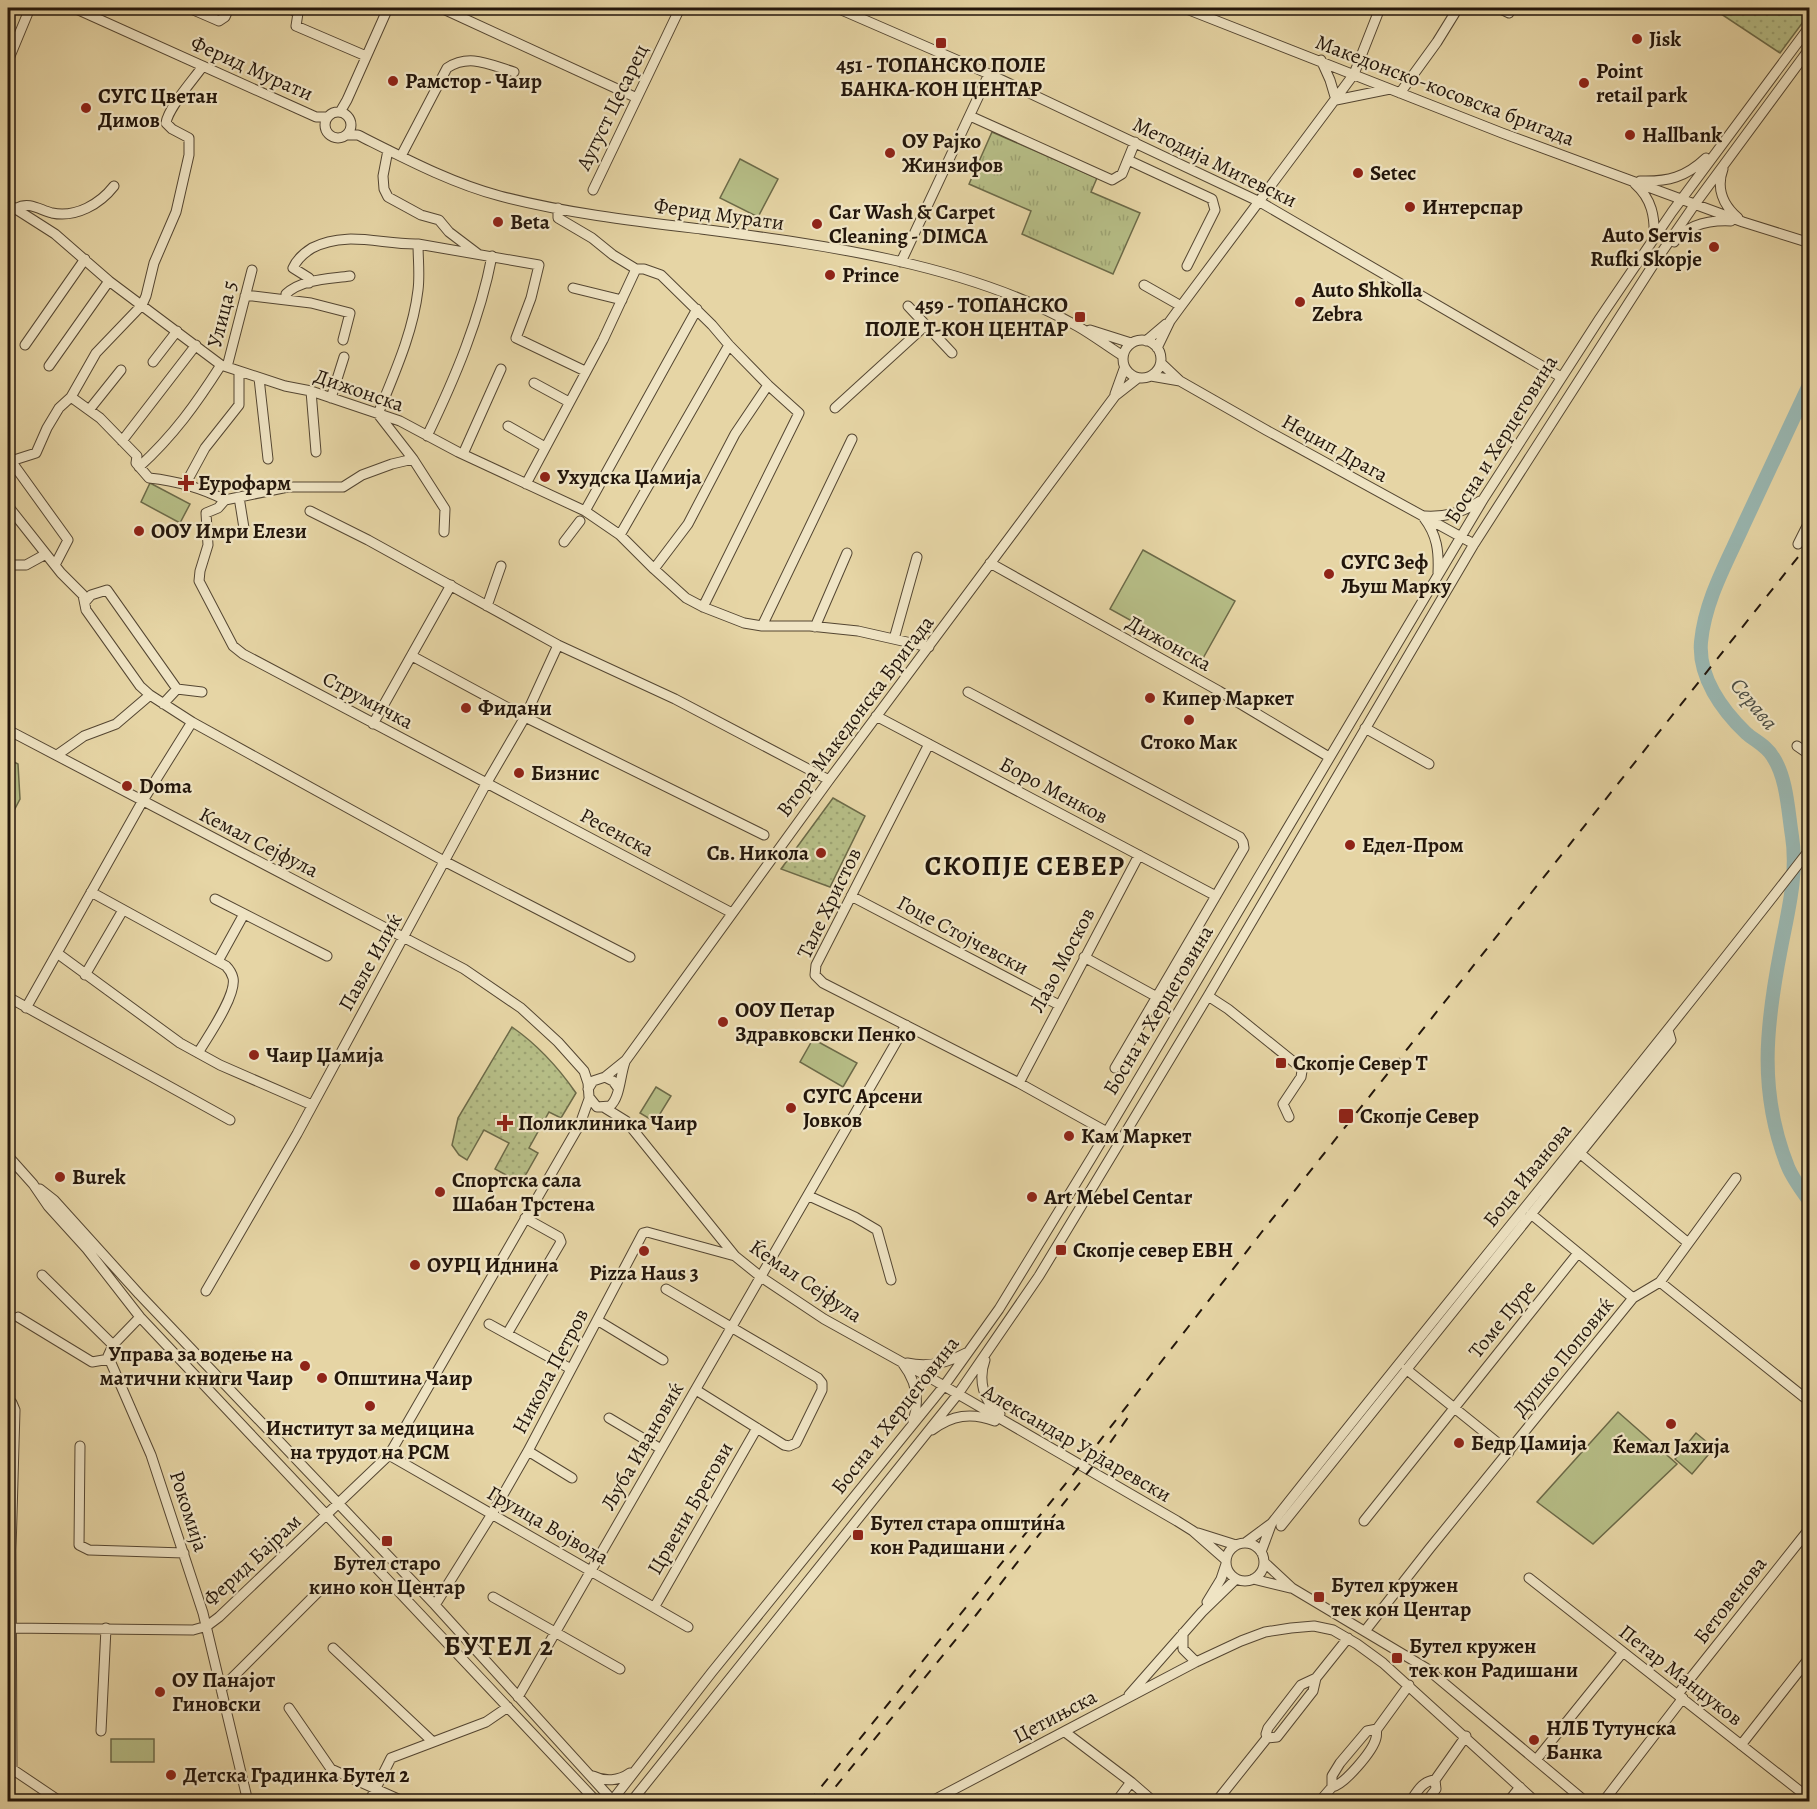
<svg xmlns="http://www.w3.org/2000/svg" width="1817" height="1809" font-family="Alegreya,serif">
<style>
.grass{fill:url(#grass-dots);stroke:#6c6a48;stroke-width:1.5}
.park{fill:url(#park-tufts);stroke:#6c6a48;stroke-width:1.5}
.pitch{fill:#b6bd86;stroke:#6c6a48;stroke-width:1.5}
.lines{fill:none;stroke-linecap:round;stroke-linejoin:round}
.river{stroke:#99b6b0;stroke-width:14}
.minor-casing{stroke:#544632;stroke-width:11}
.minor{stroke:#efe4c4;stroke-width:9}
.rail{stroke:#23160b;stroke-width:2;stroke-dasharray:10 10;stroke-linecap:butt}
.poi-dot{fill:#8f2418;stroke:#efe4c4;stroke-width:2}
.labels{text-anchor:middle;dominant-baseline:central;stroke-width:4.5;stroke-linejoin:round;paint-order:stroke}
.poi-label{font-size:21px;font-weight:bold;fill:#23160b;stroke:#efe4c4;text-anchor:start}
.street-label{font-size:21px;fill:#23160b;stroke:#efe4c4}
.water-label{font-size:22px;font-style:italic;fill:#4c4e45;stroke:#efe4c4}
.district-label{font-size:27px;font-weight:bold;letter-spacing:1.5px;fill:#23160b;stroke:#efe4c4}
</style>
<defs>
<pattern id="grass-dots" width="8" height="8" patternUnits="userSpaceOnUse" patternTransform="scale(1.5)"><rect width="8" height="8" fill="#b6bd86"/><path d="M2 2h.1M6 6h.1" fill="none" stroke="#9ca272" stroke-width="1.8" stroke-linecap="round"/></pattern>
<pattern id="park-tufts" width="24" height="20" patternUnits="userSpaceOnUse" patternTransform="scale(1.5)"><rect width="24" height="20" fill="#b6bd86"/><path d="M3 7l-1-3M5 7V3M7 7l1-3M15 17l-1-3M17 17v-4M19 17l1-3" fill="none" stroke="#9ca272"/></pattern>
</defs>
<rect width="100%" height="100%" fill="#e6d5a5"/>
<filter id="stains"><feTurbulence type="fractalNoise" baseFrequency=".00333" numOctaves="4"/><feColorMatrix values="0 0 0 0 .2 0 0 0 0 .09 0 0 0 0 .02 0 0 0 .5 -.17"/></filter>
<radialGradient id="worn" r=".72"><stop offset=".6" stop-color="#630" stop-opacity="0"/><stop offset="1" stop-color="#630" stop-opacity=".3"/></radialGradient>
<path class="grass" d="M1712,8H1809V14L1780,53Z
M833,798L865,816L830,887L781,869Z
M512,1027C538,1045 558,1067 576,1093L561,1118L549,1112L529,1148L538,1153L521,1183L495,1169L509,1143L484,1130L467,1160L459,1155L452,1145L458,1118Z"/>
<path class="park" d="M992,132L1097,178L1091,192L1140,213L1113,274L1022,234L1031,211L969,184Z"/>
<path class="pitch" d="M740,159L778,179L758,217L720,198Z
M150,483L190,504L180,523L141,502Z
M1143,550L1235,601L1202,660L1110,609Z
M8,759L18,764L20,799L8,822Z
M813,1039L857,1063L843,1087L800,1062Z
M656,1087L671,1096L655,1122L640,1113Z
M1618,1412L1677,1464L1593,1544L1537,1502Z
M1696,1433L1714,1448L1692,1474L1675,1459Z
M111,1739H154V1762H111Z"/>
<g class="lines">
<path class="river" d="M1810,383C1788,430 1766,477 1744,524C1727,562 1705,600 1701,642C1698,677 1722,710 1746,733C1755,741 1767,746 1773,757C1787,778 1788,811 1792,836C1798,874 1788,911 1781,948C1766,1025 1758,1092 1788,1167C1793,1179 1802,1191 1810,1202"/>
<defs>
<path id="minor" d="M74,8L316,117H328
M189,8L219,21L225,17L229,8
M289,8L298,13L296,26L366,56
M441,8L637,98
M837,8L989,74L1260,202L1561,377
M1184,8L1502,133L1743,222L1810,243
M1499,8L1509,13
M1321,60L1330,80L1336,100
M8,61L30,8
M1400,93L1437,42L1458,8
M1336,100L1390,89
M340,112L347,100L388,8
M325 125a13 13 0 1 1 26 0a13 13 0 1 1-26 0Z
M970,116L1112,180L1122,174L1135,142
M346,135H358C404,158 451,183 500,196C565,213 634,221 701,229C825,245 967,264 1077,326C1093,335 1107,346 1123,356
M388,150L383,176L384,189L388,197L421,215L439,220L449,232L478,254
M401,156L447,68C470,53 490,65 514,72
M1128,160L1212,199L1215,210L1187,266
M1723,169C1716,188 1723,205 1738,218
M1640,181C1668,182 1686,177 1706,158
M1635,184C1652,199 1655,217 1654,238
M593,190L680,8
M8,204L55,234L109,281L221,365L285,386L311,391L400,421L458,452L585,511L620,535L654,569L686,598L703,607L744,623L762,626H810L858,631L929,647
M17,208C29,201 40,210 52,213C76,218 100,204 114,186
M558,208V218L592,238L613,255L636,269H644L661,275L712,325L729,345L768,385L799,413L703,607
M1674,242C1688,224 1710,220 1731,221
M418,244C418,259 420,275 418,290C413,333 394,374 378,414L413,459L445,509L444,532
M901,262L989,74
M309,283V278L293,268C297,259 304,253 312,248C347,230 382,245 418,244L539,265L531,298L516,338L585,371
M1144,285L1181,306
M573,288L622,300
M286,294C301,279 330,279 350,276
M245,296H253L311,303L350,313L343,340
M908,306L952,353
M1090,330L1131,343
M1123 359a19 19 0 1 1 38 0a19 19 0 1 1-38 0Z
M1146,341L1166,324
M25,345L85,259
M1157,348L1170,321L1181,306L1354,74L1380,8
M153,362L177,331
M1161,363L1180,381L1266,430L1474,544
M49,366L109,281
M227,367L252,270
M1151,376L1180,381
M259,378L268,459
M534,383L569,402
M311,391L316,452
M1115,394L1124,369
M71,397L100,418L137,456L136,463L149,478C177,481 200,487 225,500
M331,398L344,357
M835,408L926,325
M89,410L121,370
M508,426L545,447
M427,436C455,378 480,319 492,256
M122,441L196,345
M463,454L501,369
M8,460L11,461L36,453L47,428L59,408L71,397L96,353L142,305L146,296L154,263L176,212L189,155V138L172,129L166,123C168,108 193,80 203,66
M11,461L68,540L55,565
M139,467C174,435 196,404 221,365
M186,483L205,448L239,405V371
M526,484L603,340L636,269
M239,497L244,528
M225,500L218,508L206,513L208,545L200,571L199,581L233,646L243,654L732,913
M225,500L288,487H343L362,475L392,464L413,459
M8,506L61,573L83,595L86,610L140,686L150,695L192,722
M310,511L368,540L558,645L675,699L829,780
M585,511L697,309
M1425,516C1446,517 1462,513 1480,501
M1424,518C1437,535 1439,551 1438,573
M620,535L729,345
M564,542L580,521
M1798,544L1810,520
M990,563L1219,691L1329,757
M8,565H26L46,554
M654,569L688,524L735,434L768,385
M85,602L91,595L107,590L177,689
M487,606L501,566
M762,626L852,439
M815,627L847,553
M894,639L917,557
M412,656L525,717L764,835
M968,692L1240,837L1243,842L1244,848L1115,1068
M163,704L177,689L202,692
M876,716L1216,896
M373,724L451,585
M1365,728L1429,764
M8,730L464,969L521,1008L558,1042L584,1071L588,1083L589,1097L597,1107L610,1106C620,1098 620,1076 625,1062
M929,744L816,965L815,975L823,983L1019,1083L1107,1132
M1797,746L1810,755
M57,755L84,736L116,724L150,695
M91,892L226,966C229,969 232,974 233,978C237,995 207,1038 198,1053
M851,896L1059,1005
M215,899L327,956
M57,953L180,1043L220,1065L312,1105
M1084,957L1157,997
M218,961L244,914
M85,975L123,910
M1208,996L1228,1009L1300,1067L1302,1071L1301,1077L1283,1104L1289,1117
M8,997L230,1120
M26,1008L142,802L192,722L444,861L630,957
M605,1077L626,1060L829,780L1115,396L1138,378
M1019,1083L1139,855
M588,1089L593,1081L605,1077L613,1081L618,1088
M605,1108L626,1121L735,1256L761,1277L824,1319L932,1379L1177,1521L1193,1531L1226,1560
M1576,1150L1687,1242
M8,1156L33,1184L48,1206L87,1249L140,1317L597,1802
M40,1189L54,1200L139,1294L435,1605L614,1802
M809,1196L855,1217L877,1230L891,1280
M1531,1214L1633,1298
M42,1275L113,1345
M1660,1282L1810,1402
M666,1289L818,1378L822,1383V1390L796,1443L789,1446L784,1445L696,1390
M206,1291L297,1134L486,784L525,717L558,645
M18,1317L92,1362L109,1359
M140,1317L113,1345L108,1356L151,1455L203,1613L248,1802
M597,1320L663,1360
M489,1324L571,1369
M507,1334L561,1242L559,1237L525,1218
M985,1360C978,1379 983,1402 1000,1414
M907,1363C927,1367 948,1363 966,1353
M903,1364C916,1381 920,1401 913,1421
M1406,1369L1509,1452
M8,1398L12,1403L15,1410L11,1550L12,1769
M609,1418L661,1449
M932,1430C952,1415 971,1412 995,1421
M80,1446L79,1545L89,1550L184,1553
M528,1451L572,1478
M389,1455L688,1627
M1364,1521L1578,1253
M1281,1526L1671,1040L1668,1030
M1198,1533L1236,1545
M1245,1543L1272,1523C1450,1297 1634,1077 1810,849
M1226 1562a19 19 0 1 1 38 0a19 19 0 1 1-38 0Z
M1261,1552L1271,1525
M1264,1562L1292,1588L1426,1668L1586,1802
M1529,1578L1810,1799
M1253,1579L1290,1588
M493,1597L620,1669
M1207,1602L1221,1579L1226,1564
M435,1605L492,1514L528,1451L643,1233L647,1232L735,1256
M655,1606L757,1428
M8,1628L193,1630L207,1626L219,1617L389,1455L580,1124L589,1099
M1365,1631L1430,1548L1633,1298L1660,1282L1736,1178
M1183,1633V1649L1196,1662
M333,1648L433,1742
M221,1689L318,1592
M1678,1694L1810,1528
M1129,1695L1202,1612L1236,1579
M518,1697L906,1025
M289,1708L331,1769L405,1802
M101,1731L106,1628
M1065,1732L1131,1782
M1267,1738L1277,1737L1313,1691L1316,1678
M1741,1745L1810,1657
M1536,1760L1623,1652
M12,1769L61,1802
M593,1776C605,1782 619,1781 630,1773
M1332,1787C1344,1785 1373,1751 1376,1738C1377,1735 1376,1732 1377,1729
M369,1802L391,1758L486,1722L508,1707
M611,1802L712,1672L944,1386L999,1309L1092,1157L1484,498L1600,318L1672,212L1810,26
M631,1802L958,1394L1039,1276L1208,996L1474,544L1655,262L1695,204L1810,48
M930,1802L1196,1662L1241,1641L1265,1632L1291,1628L1314,1626L1333,1630L1357,1644L1383,1663L1536,1802
M1116,1802L1131,1782L1154,1802
M1216,1802L1267,1738L1266,1734L1268,1728L1301,1685L1316,1678L1348,1638
M1319,1802L1332,1787V1776L1340,1763L1367,1731L1377,1729L1409,1685
M1410,1802C1417,1792 1422,1781 1435,1780L1466,1736
M1426,1802L1436,1789L1435,1780
M1508,1802L1520,1787
M1603,1802L1683,1698
M1797,1802L1810,1785"/>
</defs>
<use href="#minor" class="minor-casing"/>
<use href="#minor" class="minor"/>
<path class="rail" d="M809,1802L1092,1451L1261,1233L1810,542
M823,1802L976,1615L1100,1457L1129,1416"/>
</g>
<g class="poi-dot">
<circle cx="1637" cy="39" r="6"/>
<rect x="935" y="37" width="12" height="12" rx="3"/>
<circle cx="393" cy="81" r="6"/>
<circle cx="1584" cy="83" r="6"/>
<circle cx="86" cy="108" r="6"/>
<circle cx="1630" cy="135" r="6"/>
<circle cx="890" cy="153" r="6"/>
<circle cx="1358" cy="173" r="6"/>
<circle cx="1410" cy="207" r="6"/>
<circle cx="498" cy="222" r="6"/>
<circle cx="817" cy="224" r="6"/>
<circle cx="1714" cy="247" r="6"/>
<circle cx="830" cy="275" r="6"/>
<circle cx="1300" cy="302" r="6"/>
<rect x="1074" y="311" width="12" height="12" rx="3"/>
<circle cx="545" cy="477" r="6"/>
<path d="M183 474h6v6h6v6h-6v6h-6v-6h-6v-6h6z"/>
<circle cx="139" cy="531" r="6"/>
<circle cx="1329" cy="574" r="6"/>
<circle cx="1150" cy="698" r="6"/>
<circle cx="466" cy="708" r="6"/>
<circle cx="1189" cy="720" r="6"/>
<circle cx="519" cy="773" r="6"/>
<circle cx="127" cy="786" r="6"/>
<circle cx="1350" cy="845" r="6"/>
<circle cx="821" cy="853" r="6"/>
<circle cx="723" cy="1022" r="6"/>
<circle cx="254" cy="1055" r="6"/>
<rect x="1275" y="1057" width="12" height="12" rx="3"/>
<circle cx="791" cy="1108" r="6"/>
<rect x="1338" y="1108" width="16" height="16" rx="3"/>
<path d="M502 1114h6v6h6v6h-6v6h-6v-6h-6v-6h6z"/>
<circle cx="1069" cy="1136" r="6"/>
<circle cx="60" cy="1177" r="6"/>
<circle cx="440" cy="1192" r="6"/>
<circle cx="1032" cy="1197" r="6"/>
<rect x="1055" y="1244" width="12" height="12" rx="3"/>
<circle cx="644" cy="1251" r="6"/>
<circle cx="415" cy="1265" r="6"/>
<circle cx="305" cy="1366" r="6"/>
<circle cx="322" cy="1378" r="6"/>
<circle cx="370" cy="1406" r="6"/>
<circle cx="1671" cy="1424" r="6"/>
<circle cx="1459" cy="1443" r="6"/>
<rect x="852" y="1529" width="12" height="12" rx="3"/>
<rect x="381" y="1535" width="12" height="12" rx="3"/>
<rect x="1313" y="1591" width="12" height="12" rx="3"/>
<rect x="1391" y="1652" width="12" height="12" rx="3"/>
<circle cx="160" cy="1692" r="6"/>
<circle cx="1534" cy="1740" r="6"/>
<circle cx="171" cy="1775" r="6"/>
</g>
<g class="labels">
<g class="poi-label">
<text x="1649" y="39">Jisk</text>
<text x="941" y="65" text-anchor="middle">451 - ТОПАНСКО ПОЛЕ<tspan x="941" dy="24">БАНКА-КОН ЦЕНТАР</tspan></text>
<text x="1596" y="71">Point<tspan x="1596" dy="24">retail park</tspan></text>
<text x="405" y="81">Рамстор - Чаир</text>
<text x="98" y="96">СУГС Цветан<tspan x="98" dy="24">Димов</tspan></text>
<text x="1642" y="135">Hallbank</text>
<text x="902" y="141">ОУ Рајко<tspan x="902" dy="24">Жинзифов</tspan></text>
<text x="1370" y="173">Setec</text>
<text x="1422" y="207">Интерспар</text>
<text x="829" y="212">Car Wash &amp; Carpet<tspan x="829" dy="24">Cleaning - DIMCA</tspan></text>
<text x="510" y="222">Beta</text>
<text x="1702" y="235" text-anchor="end">Auto Servis<tspan x="1702" dy="24">Rufki Skopje</tspan></text>
<text x="842" y="275">Prince</text>
<text x="1312" y="290">Auto Shkolla<tspan x="1312" dy="24">Zebra</tspan></text>
<text x="1068" y="305" text-anchor="end">459 - ТОПАНСКО<tspan x="1068" dy="24">ПОЛЕ Т-КОН ЦЕНТАР</tspan></text>
<text x="557" y="477">Ухудска Џамија</text>
<text x="198" y="483">Еурофарм</text>
<text x="151" y="531">ООУ Имри Елези</text>
<text x="1341" y="562">СУГС Зеф<tspan x="1341" dy="24">Љуш Марку</tspan></text>
<text x="1162" y="698">Кипер Маркет</text>
<text x="478" y="708">Фидани</text>
<text x="1189" y="742" text-anchor="middle">Стоко Мак</text>
<text x="531" y="773">Бизнис</text>
<text x="139" y="786">Doma</text>
<text x="1362" y="845">Едел-Пром</text>
<text x="809" y="853" text-anchor="end">Св. Никола</text>
<text x="735" y="1010">ООУ Петар<tspan x="735" dy="24">Здравковски Пенко</tspan></text>
<text x="266" y="1055">Чаир Џамија</text>
<text x="1293" y="1063">Скопје Север Т</text>
<text x="803" y="1096">СУГС Арсени<tspan x="803" dy="24">Јовков</tspan></text>
<text x="1360" y="1116">Скопје Север</text>
<text x="518" y="1123">Поликлиника Чаир</text>
<text x="1081" y="1136">Кам Маркет</text>
<text x="72" y="1177">Burek</text>
<text x="452" y="1180">Спортска сала<tspan x="452" dy="24">Шабан Трстена</tspan></text>
<text x="1044" y="1197">Art Mebel Centar</text>
<text x="1073" y="1250">Скопје север ЕВН</text>
<text x="427" y="1265">ОУРЦ Иднина</text>
<text x="644" y="1273" text-anchor="middle">Pizza Haus 3</text>
<text x="293" y="1354" text-anchor="end">Управа за водење на<tspan x="293" dy="24">матични книги Чаир</tspan></text>
<text x="334" y="1378">Општина Чаир</text>
<text x="370" y="1428" text-anchor="middle">Институт за медицина<tspan x="370" dy="24">на трудот на РСМ</tspan></text>
<text x="1471" y="1443">Бедр Џамија</text>
<text x="1671" y="1446" text-anchor="middle">Ќемал Јахија</text>
<text x="870" y="1523">Бутел стара општина<tspan x="870" dy="24">кон Радишани</tspan></text>
<text x="387" y="1563" text-anchor="middle">Бутел старо<tspan x="387" dy="24">кино кон Центар</tspan></text>
<text x="1331" y="1585">Бутел кружен<tspan x="1331" dy="24">тек кон Центар</tspan></text>
<text x="1409" y="1646">Бутел кружен<tspan x="1409" dy="24">тек кон Радишани</tspan></text>
<text x="172" y="1680">ОУ Панајот<tspan x="172" dy="24">Гиновски</tspan></text>
<text x="1546" y="1728">НЛБ Тутунска<tspan x="1546" dy="24">Банка</tspan></text>
<text x="183" y="1775">Детска Градинка Бутел 2</text>
</g>
<g class="street-label">
<text transform="translate(252 68) rotate(24)">Ферид Мурати</text>
<text transform="translate(1445 90) rotate(21)">Македонско-косовска бригада</text>
<text transform="translate(612 107) rotate(-64)">Аугуст Цесарец</text>
<text transform="translate(1215 162) rotate(26)">Методија Митевски</text>
<text transform="translate(719 214) rotate(8)">Ферид Мурати</text>
<text transform="translate(222 314) rotate(-76)">Улица 5</text>
<text transform="translate(359 390) rotate(19)">Дижонска</text>
<text transform="translate(1501 439) rotate(-58)">Босна и Херцеговина</text>
<text transform="translate(1335 448) rotate(29)">Неџип Драга</text>
<text transform="translate(1169 643) rotate(29)">Дижонска</text>
<text transform="translate(368 700) rotate(28)">Струмичка</text>
<text transform="translate(855 716) rotate(-53)">Втора Македонска Бригада</text>
<text transform="translate(1054 790) rotate(28)">Боро Менков</text>
<text transform="translate(617 832) rotate(28)">Ресенска</text>
<text transform="translate(259 842) rotate(27)">Кемал Сејфула</text>
<text transform="translate(829 903) rotate(-64)">Тале Христов</text>
<text transform="translate(963 935) rotate(28)">Гоце Стојчевски</text>
<text transform="translate(1062 960) rotate(-62)">Лазо Москов</text>
<text transform="translate(370 962) rotate(-61)">Павле Илиќ</text>
<text transform="translate(1158 1010) rotate(-59)">Босна и Херцеговина</text>
<text transform="translate(1527 1175) rotate(-51)">Боца Иванова</text>
<text transform="translate(806 1281) rotate(34)">Ќемал Сејфула</text>
<text transform="translate(1502 1319) rotate(-51)">Томе Пуре</text>
<text transform="translate(1563 1357) rotate(-51)">Душко Поповиќ</text>
<text transform="translate(550 1371) rotate(-62)">Никола Петров</text>
<text transform="translate(895 1415) rotate(-52)">Босна и Херцеговина</text>
<text transform="translate(1077 1443) rotate(30)">Александар Урдаревски</text>
<text transform="translate(642 1446) rotate(-60)">Љуба Ивановиќ</text>
<text transform="translate(690 1508) rotate(-60)">Црвени Брегови</text>
<text transform="translate(189 1511) rotate(72)">Рокомија</text>
<text transform="translate(548 1525) rotate(30)">Груица Војвода</text>
<text transform="translate(252 1560) rotate(-43)">Ферид Бајрам</text>
<text transform="translate(1730 1600) rotate(-52)">Бетовенова</text>
<text transform="translate(1681 1675) rotate(38)">Петар Манџуков</text>
<text transform="translate(1055 1716) rotate(-28)">Цетињска</text>
</g>
<g class="water-label">
<text transform="translate(1754 704) rotate(50)">Серава</text>
</g>
<g class="district-label">
<text x="1025" y="866">СКОПЈЕ СЕВЕР</text>
<text x="499" y="1646">БУТЕЛ 2</text>
</g>
</g>
<rect width="1817" height="1809" fill="none" stroke="#e6d5a5" stroke-width="30"/>
<rect x="9" y="9" width="1799" height="1791" fill="none" stroke="#23160b" stroke-width="3"/>
<rect x="15" y="15" width="1787" height="1779" fill="none" stroke="#23160b" stroke-width="1.5"/>
<rect width="100%" height="100%" filter="url(#stains)"/>
<rect width="100%" height="100%" fill="url(#worn)"/>
</svg>
